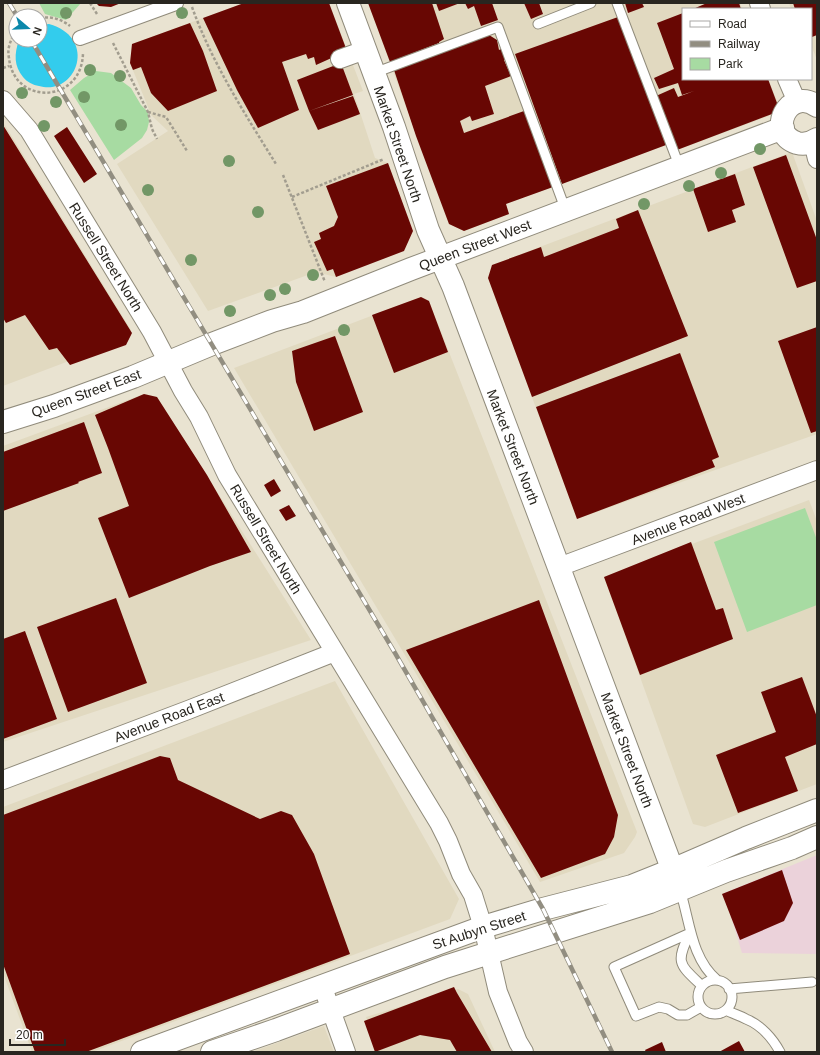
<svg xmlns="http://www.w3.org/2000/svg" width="820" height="1055" font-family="Arial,sans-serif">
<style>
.built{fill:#e1d9c0}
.industrial{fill:#ebd2da}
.green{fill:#a7dba2}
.water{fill:#33cced}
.building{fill:#680703}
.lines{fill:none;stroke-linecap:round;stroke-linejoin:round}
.service-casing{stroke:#908b7b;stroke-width:11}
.pedestrian-casing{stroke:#908b7b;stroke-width:16}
.minor-casing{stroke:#908b7b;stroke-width:20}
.tertiary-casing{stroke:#908b7b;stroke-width:24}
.secondary-casing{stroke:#908b7b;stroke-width:24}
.path{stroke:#a29d8f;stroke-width:2.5;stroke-dasharray:3 2;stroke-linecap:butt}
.service{stroke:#fff;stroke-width:9}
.pedestrian{stroke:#fff;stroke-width:14}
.minor{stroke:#fff;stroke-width:18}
.tertiary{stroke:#fff;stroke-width:22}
.secondary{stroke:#fff;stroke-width:22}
.rail-casing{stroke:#928e81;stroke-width:4.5}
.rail{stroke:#fff;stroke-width:3;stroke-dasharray:9;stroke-linecap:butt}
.tree{fill:#729766}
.labels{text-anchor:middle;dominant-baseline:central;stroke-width:4;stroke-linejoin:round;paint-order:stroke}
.street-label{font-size:14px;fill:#292620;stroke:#fff}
</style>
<rect width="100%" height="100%" fill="#e9e3d1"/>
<path class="built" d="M244,3H329L363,91L354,94L375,158L388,163L336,277L316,272L208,311L117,164L168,131L151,115L148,107L130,63L132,44Z
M368,3H740L742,9H683V79H768L777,101L769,116L677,150L666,145L506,204L509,214L464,231L449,224Z
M789,3H817V60L811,45V9H791Z
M3,122L131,330L127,339L3,386Z
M792,152L817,221V434L577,519L488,278L492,265Z
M421,297L429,301L637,832L635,837L624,853L540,882L234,368Z
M144,394L157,397L311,640L3,742V446Z
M809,500L817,521V784L705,827L693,824L604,577Z
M335,681L459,899L450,919L92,1052H32L3,973V807Z
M458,989L468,994L495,1052H378L366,1017Z
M324,1026L334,1052H252Z"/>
<path class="industrial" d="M817,855V954L742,953L724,893Z"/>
<path class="green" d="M39,3H81L66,20L45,14Z
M96,71L111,73L131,88L141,105L148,112L149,122L147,130L142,138L114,160L70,90L84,78Z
M805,508L817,540V605L747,632L714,542Z"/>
<path class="water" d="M49,24C99,38 76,97 39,86C33,85 27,82 23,77C14,66 14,54 19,40H40V25Z"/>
<path class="building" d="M96,3H121L111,7L99,6Z
M244,3H329L347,51L316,65L314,57L308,59L306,54L282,62L299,110L258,128L237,90L203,18Z
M368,3H432L444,39L439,42V43L390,62Z
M436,3H460L439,11Z
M465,3H492L498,20L481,26L474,6L468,9Z
M524,3H539L543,14L531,19Z
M625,3H642L644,7L628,13Z
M707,3H739L741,9H693Z
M793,3H817V35L812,37L811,35V9H795Z
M683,13V79H768L780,111L677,150L656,96L674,88L678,97L694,91L682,95L678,83L659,89L654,78L674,69L657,23Z
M618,17L666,145L562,184L515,54Z
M190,23L203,51L217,91L168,111L151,93L141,67L133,70L130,63L132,44Z
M489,35L497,40L499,50L503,48L507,58L504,60L511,76L485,86L494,114L472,121L470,116L460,121L464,133L524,111L553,187L506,204L509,214L464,231L449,224L416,136L394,70Z
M341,63L353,95L309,111L297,80Z
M353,96L360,114L318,130L309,111Z
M3,125L132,333L126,345L70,365L57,348L49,350L25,315L6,323L3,318Z
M67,127L97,174L84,183L54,136Z
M786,155L817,240V281L797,288L753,167Z
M388,163L413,231L404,251L336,277L333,269L327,271L314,242L321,239L319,233L334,226L338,217L326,186Z
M735,174L745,205L732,210L736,222L708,232L693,189Z
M638,210L688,336L532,397L488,278L492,265L541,247L544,257L619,228L616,219Z
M421,297L429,301L448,352L394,373L372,315Z
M817,327V431L811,433L778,341Z
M335,336L363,412L314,431L296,382L292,351Z
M680,353L719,457L712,460L715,467L577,519L536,407Z
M144,394L157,397L207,475L251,552L210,566L129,598L98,518L129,506L108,448L95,415Z
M84,422L102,473L78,482L79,483L3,511V452Z
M274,479L281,491L271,497L264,485Z
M289,505L296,516L286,521L279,510Z
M691,542L716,610L723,608L733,639L640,675L604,577Z
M116,598L147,683L68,712L37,627Z
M539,600L618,815L614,837L605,854L541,878L406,650Z
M25,631L57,719L3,739V639Z
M802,677L817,717V744L785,757L798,791L738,813L716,755L776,732L761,692Z
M160,756L170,758L178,780L260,819L281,811L292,815L314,854L350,954L86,1052H35L3,964V815Z
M782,870L793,903L784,921L740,940L722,894Z
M454,987L457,993L492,1052H457L450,1040L420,1035L375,1052L364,1021Z
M739,1041L745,1052H719Z
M662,1042L666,1052H646L645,1050Z"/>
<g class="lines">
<defs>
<path id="service" d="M617,3L680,168
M538,24L591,3
M374,73L498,27L566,211
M680,890C690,921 691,958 717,980
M690,933L614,967L636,1016L659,1007L668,1009L678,1015H687L701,1007
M690,933C675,963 679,964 702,986
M698 997a17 17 0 1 1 34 0a17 17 0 1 1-34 0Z
M729,989L812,982
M726,1010C733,1014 739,1015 746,1019C761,1025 773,1039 780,1052"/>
<path id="pedestrian" d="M80,38L176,3"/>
<path id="minor" d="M759,3L761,9
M340,59L365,50
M787,79L797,102
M3,100L29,130L152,332L183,391L199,417L227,475L439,823L448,841L461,874L473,895L483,927L498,992L518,1042L524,1052
M813,142L817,159
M559,567L817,470
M3,780L188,710L335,652
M322,985L346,1052"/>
<path id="tertiary" d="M348,3L394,127L428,230L453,286L679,887
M817,106C788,86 766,133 797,143C804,145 811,143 817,139
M3,422L54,406L133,377L212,344L272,321L303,312L411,269L783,128"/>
<path id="secondary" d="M142,1052L483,927L543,909L632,886L672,870L746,838L817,810
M212,1052L276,1030L445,967L650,902L726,871L792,848L817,837"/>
</defs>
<use href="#service" class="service-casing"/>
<use href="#pedestrian" class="pedestrian-casing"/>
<use href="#minor" class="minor-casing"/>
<use href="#tertiary" class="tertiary-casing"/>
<use href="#secondary" class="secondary-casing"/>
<path class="path" d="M90,3L97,14
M192,7C212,63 245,114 276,164
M40,18C51,16 61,19 70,26
M16,32C10,40 7,49 9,58C14,106 82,104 83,53
M113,43L148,112L152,129L157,139
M3,68L9,66
M148,112L166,117L187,151
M283,175L325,282
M292,197L384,159"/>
<use href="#service" class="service"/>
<use href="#pedestrian" class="pedestrian"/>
<use href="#minor" class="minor"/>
<use href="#tertiary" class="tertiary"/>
<use href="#secondary" class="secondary"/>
<defs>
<path id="rail" d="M9,3L17,16
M31,40L395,653L543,909L612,1052"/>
</defs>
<use href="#rail" class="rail-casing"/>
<use href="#rail" class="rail"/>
</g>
<g class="tree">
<circle cx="66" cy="13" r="6"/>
<circle cx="182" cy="13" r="6"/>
<circle cx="90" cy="70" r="6"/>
<circle cx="120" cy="76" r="6"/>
<circle cx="22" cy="93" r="6"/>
<circle cx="84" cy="97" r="6"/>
<circle cx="56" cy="102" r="6"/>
<circle cx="121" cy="125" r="6"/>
<circle cx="44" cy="126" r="6"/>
<circle cx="760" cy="149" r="6"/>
<circle cx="229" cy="161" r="6"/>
<circle cx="721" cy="173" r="6"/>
<circle cx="689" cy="186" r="6"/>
<circle cx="148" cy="190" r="6"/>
<circle cx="644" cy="204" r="6"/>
<circle cx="258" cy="212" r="6"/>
<circle cx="191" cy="260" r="6"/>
<circle cx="313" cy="275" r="6"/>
<circle cx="285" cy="289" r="6"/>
<circle cx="270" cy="295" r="6"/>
<circle cx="230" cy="311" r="6"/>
<circle cx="344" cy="330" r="6"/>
</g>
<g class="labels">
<g class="street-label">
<text transform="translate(398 144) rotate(71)">Market Street North</text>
<text transform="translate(475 245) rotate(-21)">Queen Street West</text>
<text transform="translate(106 257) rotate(58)">Russell Street North</text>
<text transform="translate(86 393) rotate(-20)">Queen Street East</text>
<text transform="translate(513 447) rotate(69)">Market Street North</text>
<text transform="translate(688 519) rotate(-21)">Avenue Road West</text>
<text transform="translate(266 539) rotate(59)">Russell Street North</text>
<text transform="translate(169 717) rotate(-21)">Avenue Road East</text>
<text transform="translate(627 750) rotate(69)">Market Street North</text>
<text transform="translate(479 930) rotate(-18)">St Aubyn Street</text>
</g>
</g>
<rect width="820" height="1055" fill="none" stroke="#292620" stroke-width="8"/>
<rect x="682" y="8" width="130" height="72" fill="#ffffff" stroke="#a9a8a6"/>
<rect x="690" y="21" width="20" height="6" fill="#ffffff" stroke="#a9a8a6"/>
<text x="718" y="28" font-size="12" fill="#292620">Road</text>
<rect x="690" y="41" width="20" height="6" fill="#928e81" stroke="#a9a8a6"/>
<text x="718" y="48" font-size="12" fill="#292620">Railway</text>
<rect x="690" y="58" width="20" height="12" fill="#a7dba2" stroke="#a9a8a6"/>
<text x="718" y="68" font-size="12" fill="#292620">Park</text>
<g transform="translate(28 28) rotate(109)"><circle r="19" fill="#ffffff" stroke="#a9a8a6"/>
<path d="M0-3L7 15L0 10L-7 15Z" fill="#0b88ab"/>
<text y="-6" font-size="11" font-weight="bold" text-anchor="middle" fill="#292620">N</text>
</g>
<path d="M10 1039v6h55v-6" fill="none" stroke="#292620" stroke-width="2"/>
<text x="16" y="1039" font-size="12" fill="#292620" stroke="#ffffff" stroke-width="3" paint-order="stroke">20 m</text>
</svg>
